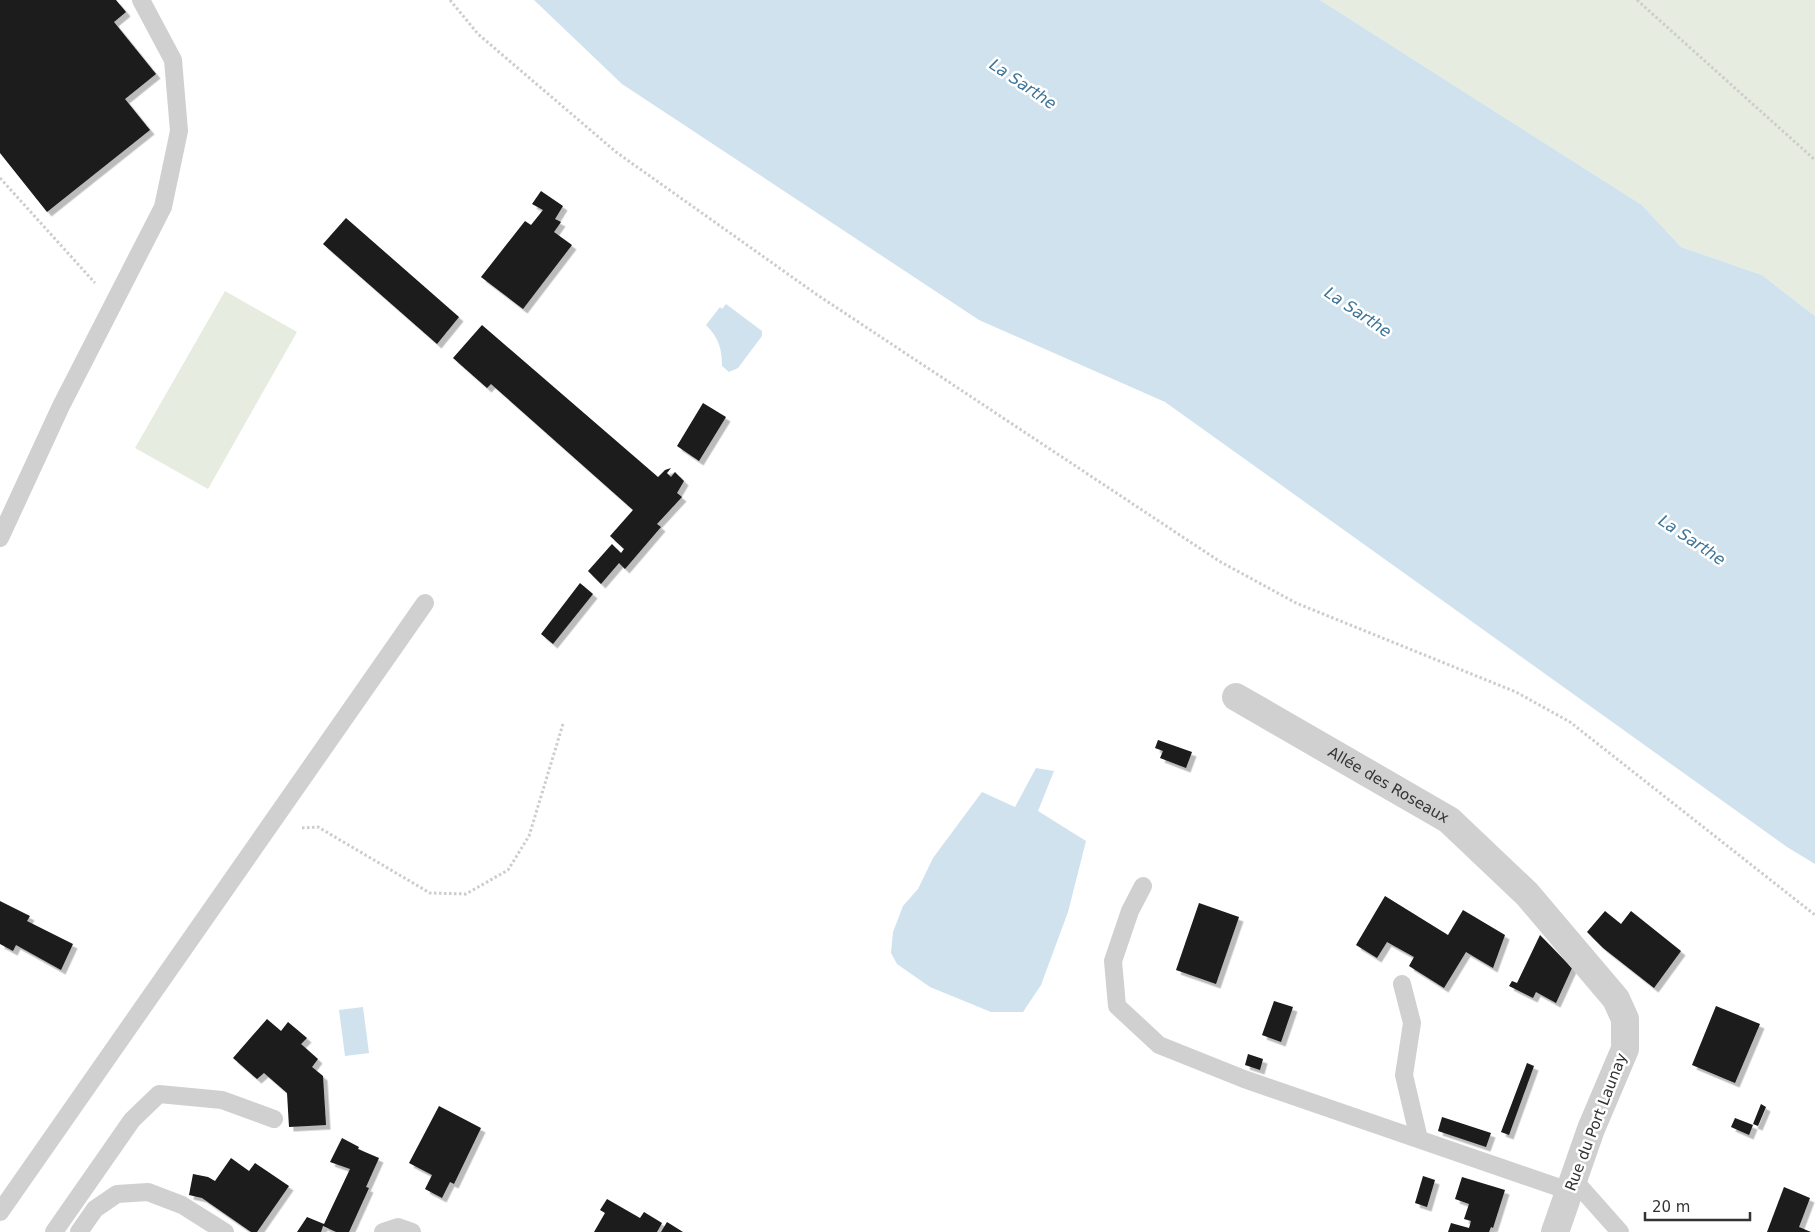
<svg xmlns="http://www.w3.org/2000/svg" width="1815" height="1232" font-family="'DejaVu Sans',sans-serif">
<style>
.green{fill:#e6ecdf}
.water{fill:#cfe2ee}
.building{fill:#1a1a1a;filter:url(#shadow)}
.lines{fill:none;stroke-linecap:round;stroke-linejoin:round}
.path{stroke:#cdcdcd;stroke-width:3;stroke-dasharray:2.5 2.5;stroke-linecap:butt}
.lane{stroke:#d0d0d0;stroke-width:18}
.street{stroke:#d0d0d0;stroke-width:28}
.labels{text-anchor:middle;dominant-baseline:central;stroke-width:5;stroke-linejoin:round;paint-order:stroke}
.street-label{font-size:15px;fill:#333;stroke:#fff}
.water-label{font-size:16px;font-style:italic;fill:#3f7597;stroke:#fff}
</style>
<defs>
<filter id="shadow"><feDropShadow dx="4.5" dy="4.5" stdDeviation="0" flood-color="#0004"/></filter>
</defs>
<rect width="100%" height="100%" fill="#fff"/>
<path class="green" d="M1320,0H1815V316L1762,275L1681,247L1642,205Z
M225,291L297,332L208,489L135,448Z"/>
<path class="water" d="M534,0H1320L1642,205L1681,247L1762,275L1815,316V864L1787,847L1165,402L979,320L622,84Z
M726,304L762,331V336L738,368L729,372L722,366C722,349 719,338 706,325L720,307L722,309Z
M1036,768L1054,771L1038,811L1086,841L1068,912L1041,985L1023,1012H991L930,987L897,964L891,953L893,932L903,906L918,889L933,858L982,792L1015,807Z
M363,1007L369,1053L345,1056L339,1010Z"/>
<path class="building" d="M0,0H116L126,12L114,22L156,74L125,99L150,130L47,212L0,153Z
M541,191L563,206L555,219L561,222L554,232L572,245L523,309L481,277L525,221L531,225L543,210L532,204Z
M346,218L459,317L437,344L323,244Z
M482,325L658,477L665,470L671,468L667,473L671,477L675,472L684,481L677,493L682,497L657,524L661,527L625,569L619,563L601,584L588,571L612,544L621,553L624,549L610,536L633,510L491,384L487,388L453,358Z
M703,403L726,417L699,461L677,446Z
M580,583L593,594L553,644L541,634Z
M1158,740L1192,752L1186,768L1160,758L1163,751L1155,748Z
M1385,896L1448,935L1463,910L1505,935L1493,968L1466,952L1444,988L1409,966L1414,957L1387,942L1377,958L1356,945Z
M0,901L30,916L27,921L73,944L61,970L16,945L13,951L0,944Z
M1199,903L1239,917L1216,984L1176,970Z
M1605,911L1621,924L1631,911L1681,951L1654,988L1603,948L1587,932Z
M1540,935L1572,968L1556,1003L1536,992L1533,998L1509,986L1512,981L1517,983Z
M1274,1001L1293,1007L1281,1042L1262,1035Z
M1716,1006L1760,1024L1735,1083L1692,1065Z
M267,1019L281,1031L288,1022L307,1038L301,1044L318,1059L312,1067L323,1076L326,1125L289,1127L287,1093L264,1073L257,1079L233,1058Z
M1248,1054L1263,1059L1260,1070L1245,1065Z
M1527,1063L1534,1066L1509,1135L1501,1132Z
M1761,1104L1766,1107L1758,1126L1753,1124Z
M439,1106L481,1128L454,1184L450,1182L442,1198L425,1189L432,1175L409,1163Z
M1442,1117L1491,1133L1486,1147L1438,1131Z
M1735,1118L1753,1125L1749,1135L1731,1127Z
M342,1138L359,1147L358,1149L379,1158L366,1187L369,1188L349,1232H336L323,1226L321,1232H297L307,1217L324,1224L350,1169L330,1162Z
M231,1158L249,1171L255,1163L289,1186L257,1232H251L202,1198L189,1195L193,1174L208,1177L215,1181Z
M1423,1176L1435,1180L1427,1207L1415,1203Z
M1462,1177L1505,1190L1493,1228L1491,1227L1489,1232H1448L1451,1223L1469,1228L1471,1221L1464,1219L1469,1204L1455,1199Z
M1784,1187L1810,1198L1799,1227L1811,1232H1767Z
M607,1199L640,1218L644,1212L662,1223L657,1232H594L605,1213L600,1210Z
M667,1222L683,1232H661Z"/>
<g class="lines">
<path class="path" d="M450,0L478,34L616,152L816,294L1219,561L1296,603L1516,692L1570,722L1815,915
M1637,0L1815,160
M0,178L95,283
M302,828L318,827L430,893L466,894L508,870L529,836L563,724"/>
<path class="lane" d="M0,538L61,406L163,207L179,131L173,60L141,0
M1143,886L1130,911L1113,961L1117,1006L1159,1045L1244,1079L1569,1191
M1402,984L1412,1023L1404,1075L1419,1139
M1573,1179L1620,1232
M0,1212L425,603
M54,1232L132,1120L159,1094L222,1100L274,1119
M79,1232L95,1209L117,1194L148,1192L182,1205L225,1232
M383,1232L398,1227L412,1232"/>
<path class="street" id="s1" d="M1236,697L1449,820L1527,894L1616,999L1625,1019V1049L1591,1129L1555,1232"/>
</g>
<g class="labels">
<g class="street-label">
<text stroke="none"><textPath href="#s1" startOffset="176">Allée des Roseaux</textPath></text>
<text transform="translate(1596 1122) rotate(-69)">Rue du Port Launay</text>
</g>
<g class="water-label">
<text transform="translate(1023 84) rotate(34)">La Sarthe</text>
<text transform="translate(1358 312) rotate(34)">La Sarthe</text>
<text transform="translate(1692 540) rotate(34)">La Sarthe</text>
</g>
</g>
<path d="M1645 1212v8h105v-8" fill="none" stroke="#333333" stroke-width="2.5"/>
<text x="1652" y="1212" font-size="15" fill="#333333" stroke="#ffffff" stroke-width="4" paint-order="stroke">20 m</text>
</svg>
